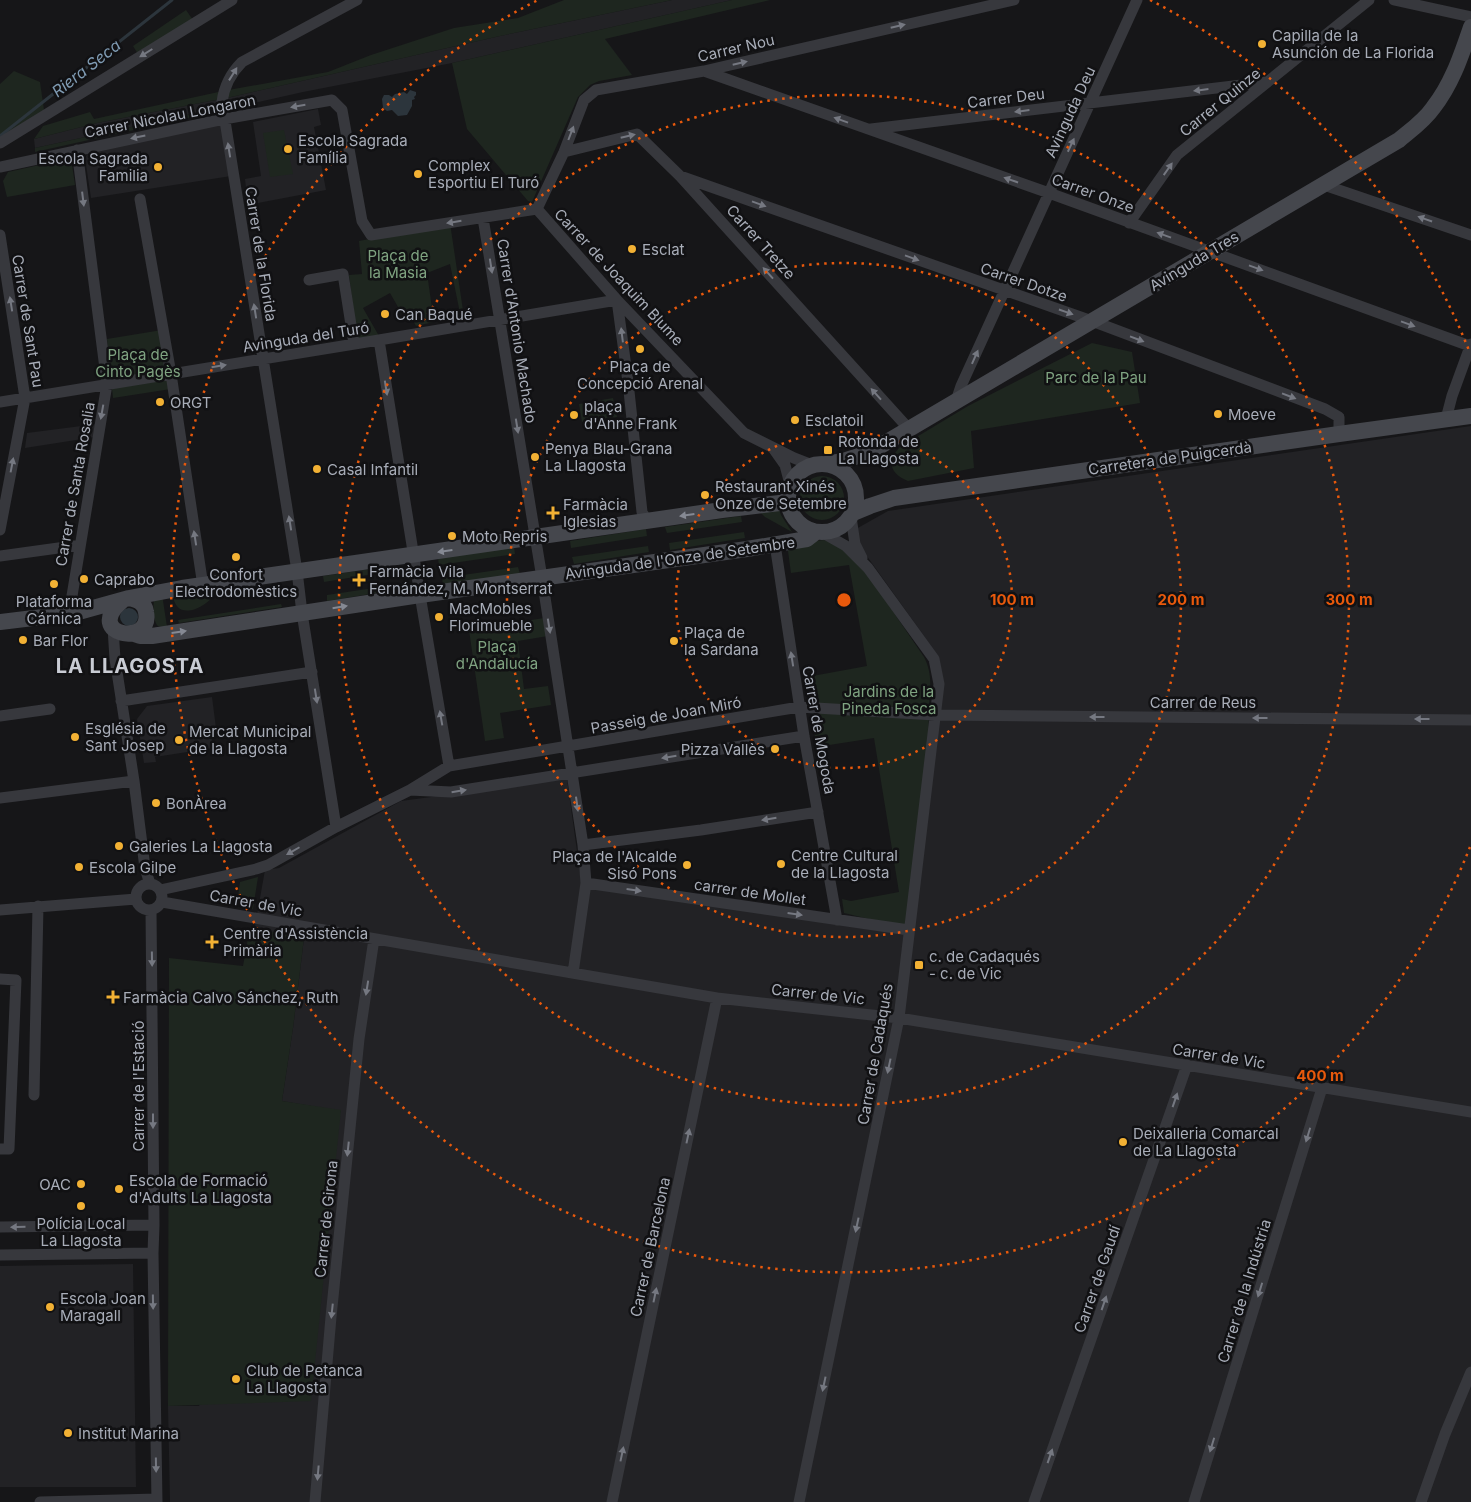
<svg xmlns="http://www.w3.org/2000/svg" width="1471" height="1502" font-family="Inter,sans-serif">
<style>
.built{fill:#222225}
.green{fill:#1e261f}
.water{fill:#2c353c}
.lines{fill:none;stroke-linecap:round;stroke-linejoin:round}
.stream{stroke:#2c353c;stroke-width:3}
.minor{stroke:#37383d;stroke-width:11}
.secondary{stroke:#45474d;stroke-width:16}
.oneway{fill:#757881}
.oneway2{fill:#858993}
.ring{fill:none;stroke:#e8590c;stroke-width:2.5;stroke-dasharray:2.5 5}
.poi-dot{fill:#f2b134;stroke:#111113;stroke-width:2}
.labels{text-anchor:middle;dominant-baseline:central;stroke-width:5;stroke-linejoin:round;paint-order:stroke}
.poi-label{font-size:15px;fill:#a8adb8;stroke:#111113;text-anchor:start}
.street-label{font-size:15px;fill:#a8adb8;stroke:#111113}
.park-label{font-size:15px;fill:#7fa381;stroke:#111113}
.water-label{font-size:16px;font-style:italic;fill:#7f9bb3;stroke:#111113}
.district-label{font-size:20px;font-weight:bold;letter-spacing:1px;fill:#c9ccd4;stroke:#111113}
.centre{fill:#e8590c;stroke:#111113;stroke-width:2.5}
.ring-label{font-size:15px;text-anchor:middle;font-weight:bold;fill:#e8590c;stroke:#111113;stroke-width:5;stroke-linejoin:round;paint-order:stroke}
</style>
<rect width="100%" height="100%" fill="#161618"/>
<path class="built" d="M672,0H732L452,63L303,92L206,114L205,111L35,148L34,139L97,123L231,97L500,36Z
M318,109L321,125L314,127L326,190L248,205L245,179L261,176L253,122Z
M219,124L222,126L231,176L91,198L85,158L89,152Z
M97,424L95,437L25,448L27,433Z
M1471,426V1502H170L168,1406H199L341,1111L282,1101L293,1028L304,938L256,929L255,926L265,870L279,868L401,801L567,779L581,880L914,933L939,657L859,545L856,529L888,511Z
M212,697L216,728L211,729L213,748L155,757L156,762L144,763L137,719L147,706Z
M133,1264L136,1487H0V1266Z"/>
<path class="green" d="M564,0H672L500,36L231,97L97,123L34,139L43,126L90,112L94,119L223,91L328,72L371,55L454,28L518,18Z
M732,0H770L605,39L632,75L599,81L590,85L578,97L532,202L528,201L467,129L452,63Z
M186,10L193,20L138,54L133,46Z
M14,71L40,82L44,110L0,141V84Z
M205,111L206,114L35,152V148Z
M284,130L293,174L270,177L263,133Z
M71,158L75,185L7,197L3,181L8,172Z
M450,223L464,317L461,318L450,264L427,273L434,322L416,326L411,317L406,321L390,293L363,308L379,336L357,339L349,275L362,274L359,241Z
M162,330L171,389L113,398L107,339Z
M1092,343L1132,352L1140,403L971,431L974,468L908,481C890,474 886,461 900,447L968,406Z
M613,398L617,417L582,422L579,404Z
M800 498a22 22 0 1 1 44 0a22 22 0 1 1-44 0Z
M778,507L781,515L792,532L765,517L757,509Z
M741,516L742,522L667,533L665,527Z
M646,529L647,536L571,548L570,541Z
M744,532L745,538L670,550L669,543Z
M824,540L838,545L866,572L924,657C933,674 930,689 929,708C928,719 929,729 929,740L907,928L844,913L842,899L851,901L899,892L874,738L823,746L816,745L807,677L867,666L849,565L791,573L787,544Z
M648,546L649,552L574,564L572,557Z
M514,547L515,554L439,565L438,558Z
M391,566V571L324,582L323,576Z
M518,567L520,574L443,585L442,578Z
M394,585L395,590L327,601V595Z
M217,591C208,608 174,624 173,593Z
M162,594L167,627C165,627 161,627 158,626C153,622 153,606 154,600Z
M281,604L282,607L179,623L178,620Z
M544,618L548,636L518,641L524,689L548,686L551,705L500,713L504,738L485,741L469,630Z
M258,877L253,909L237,905L240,882Z
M250,927L256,929L304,938L293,1028L282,1101L341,1110L311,1401L168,1406L169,958L243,966Z"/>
<path class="water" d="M410,90L416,92V95L414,97L415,99L412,100V106L407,115L398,116L392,110L387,111L383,108L382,99L384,95H389L392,97L395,94L404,92L407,94Z
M120 617a9 9 0 1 1 18 0a9 9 0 1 1-18 0Z"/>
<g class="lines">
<path class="stream" d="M0,136L172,0"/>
<path class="minor" d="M1394,0L1471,17
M704,71L1049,193L1470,346
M871,129L1267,82
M0,143L232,0
M564,152L637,134L680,176L909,429
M0,167L224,119L332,100L342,110L362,221L371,235L537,209
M680,176L1092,321L1325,409L1339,417V434
M1324,185L1471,235
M140,199L171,374L203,586
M537,209L564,152L584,100L596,90L704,71L1014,0
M537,209L617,300L744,433L794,458L812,465
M483,218L542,578L583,845L586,883L573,973
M1129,223L1177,155L1369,0
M0,235L25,398L0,530
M309,280L343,274L354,344
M379,340L420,595L449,766
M956,401L961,386L1137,0
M0,402L379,340L617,300L628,382L642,512L647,521
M1446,419L1452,396L1471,344
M773,448L785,465L790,484
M851,517L855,544L862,558
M775,544L804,736L837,920
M0,556L80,545
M69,614L107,384L77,150
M113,628L115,659L134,781L145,868L150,884
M121,701L312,672
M0,716L50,709
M410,790L451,792L804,736
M0,798L134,781
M336,827L302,613L297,571L222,102C224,87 231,73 242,62L357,0
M583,845L701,830L818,812
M586,883L909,930
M136 897a13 13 0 1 1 26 0a13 13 0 1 1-26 0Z
M160,890L256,869L268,865L336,827L410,790L449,766L799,707L935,715L1471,720
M162,902L717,998L899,1018L1471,1112
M0,910L136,899
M151,910L154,1225L153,1253L157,1502
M0,979L16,980L9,1149H0
M34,1095L38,906
M0,1227L154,1225
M0,1255L153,1253
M40,1502L157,1499
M315,1502L331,1317L359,1039L374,939
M612,1502L717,998
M799,1502L899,1018L939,684L934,659L868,568L846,546L823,533
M1034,1502L1187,1065
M1194,1502L1322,1088
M1421,1502L1445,1434L1471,1372"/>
<path class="secondary" d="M788 498a34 34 0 1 1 68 0a34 34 0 1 1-68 0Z
M826,464L843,461L870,452L1399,140C1411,130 1424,121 1433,108C1452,84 1461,56 1471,27
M853,513L870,506L894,498L1339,434L1471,416
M122,601C82,635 153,648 146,612C145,603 138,600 129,598
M0,622L75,613L129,598L182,588L722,510L788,502
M131,633L140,636H152L420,595L747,549L807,539L816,532"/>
</g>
<defs><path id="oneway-solid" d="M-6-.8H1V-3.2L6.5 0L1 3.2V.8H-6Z" transform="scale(1.25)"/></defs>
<g class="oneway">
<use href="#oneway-solid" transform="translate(898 26) rotate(-13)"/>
<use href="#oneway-solid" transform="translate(146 53) rotate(148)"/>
<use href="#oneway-solid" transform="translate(740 63) rotate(-13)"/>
<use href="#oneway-solid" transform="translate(233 74) rotate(-58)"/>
<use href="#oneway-solid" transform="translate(1201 90) rotate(173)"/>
<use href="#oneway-solid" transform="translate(298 106) rotate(170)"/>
<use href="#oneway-solid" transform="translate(1022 111) rotate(173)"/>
<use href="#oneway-solid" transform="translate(841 120) rotate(-160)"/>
<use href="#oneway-solid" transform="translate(571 133) rotate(-69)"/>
<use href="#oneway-solid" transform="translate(628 136) rotate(-13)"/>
<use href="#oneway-solid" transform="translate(138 137) rotate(168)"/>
<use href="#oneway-solid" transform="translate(1071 145) rotate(-65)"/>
<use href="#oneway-solid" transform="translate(229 150) rotate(-99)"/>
<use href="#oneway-solid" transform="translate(1168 169) rotate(-55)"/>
<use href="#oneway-solid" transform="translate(1011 180) rotate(-161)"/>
<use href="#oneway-solid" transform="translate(83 199) rotate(83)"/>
<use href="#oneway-solid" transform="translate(759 204) rotate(20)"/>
<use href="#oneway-solid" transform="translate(1425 219) rotate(-161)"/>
<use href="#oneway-solid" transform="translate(454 222) rotate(171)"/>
<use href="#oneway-solid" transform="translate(1164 235) rotate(-160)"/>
<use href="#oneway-solid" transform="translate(912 258) rotate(20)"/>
<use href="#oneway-solid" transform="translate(491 266) rotate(81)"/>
<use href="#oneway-solid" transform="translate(1256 268) rotate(20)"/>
<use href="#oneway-solid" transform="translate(768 273) rotate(-132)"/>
<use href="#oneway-solid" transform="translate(11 304) rotate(-99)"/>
<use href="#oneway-solid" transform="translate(255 311) rotate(-99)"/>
<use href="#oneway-solid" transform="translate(1066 312) rotate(19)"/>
<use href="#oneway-solid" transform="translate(1408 324) rotate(20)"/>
<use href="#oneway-solid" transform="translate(622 335) rotate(-97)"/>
<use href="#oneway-solid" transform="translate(1137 339) rotate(21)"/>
<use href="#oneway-solid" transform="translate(975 357) rotate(-66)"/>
<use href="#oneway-solid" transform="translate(219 366) rotate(-9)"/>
<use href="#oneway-solid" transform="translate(386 388) rotate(81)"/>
<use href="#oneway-solid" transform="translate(876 394) rotate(-132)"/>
<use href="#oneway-solid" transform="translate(1289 396) rotate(21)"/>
<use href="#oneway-solid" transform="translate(102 412) rotate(100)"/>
<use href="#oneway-solid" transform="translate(517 426) rotate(81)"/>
<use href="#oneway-solid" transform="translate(12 465) rotate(-79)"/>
<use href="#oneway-solid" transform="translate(290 523) rotate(-99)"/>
<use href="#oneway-solid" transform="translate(195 538) rotate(-99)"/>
<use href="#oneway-solid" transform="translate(549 626) rotate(81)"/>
<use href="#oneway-solid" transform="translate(792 659) rotate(-99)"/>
<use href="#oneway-solid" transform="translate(316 696) rotate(81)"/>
<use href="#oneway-solid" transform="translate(1097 717) rotate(-180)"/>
<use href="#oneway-solid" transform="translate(441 718) rotate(-100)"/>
<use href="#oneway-solid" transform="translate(1260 718) rotate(-180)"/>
<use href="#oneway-solid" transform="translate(1422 719) rotate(-180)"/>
<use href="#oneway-solid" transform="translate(669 757) rotate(171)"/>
<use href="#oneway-solid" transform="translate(459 791) rotate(-9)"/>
<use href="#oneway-solid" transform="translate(577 804) rotate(82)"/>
<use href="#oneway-solid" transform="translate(769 819) rotate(171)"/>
<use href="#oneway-solid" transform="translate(293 851) rotate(150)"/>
<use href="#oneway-solid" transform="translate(634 890) rotate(8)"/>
<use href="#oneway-solid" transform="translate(795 914) rotate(8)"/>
<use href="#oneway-solid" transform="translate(152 959) rotate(89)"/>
<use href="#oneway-solid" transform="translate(367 988) rotate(99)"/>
<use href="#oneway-solid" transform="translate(889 1066) rotate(102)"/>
<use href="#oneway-solid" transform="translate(1175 1100) rotate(-71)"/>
<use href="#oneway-solid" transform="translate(153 1121) rotate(90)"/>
<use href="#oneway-solid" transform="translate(1308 1135) rotate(107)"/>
<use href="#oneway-solid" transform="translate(688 1136) rotate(-78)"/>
<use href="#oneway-solid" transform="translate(348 1149) rotate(96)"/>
<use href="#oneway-solid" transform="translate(857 1225) rotate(102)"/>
<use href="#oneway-solid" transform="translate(18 1227) rotate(179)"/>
<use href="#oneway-solid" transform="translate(1260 1290) rotate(107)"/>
<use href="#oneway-solid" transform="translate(655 1295) rotate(-78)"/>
<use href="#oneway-solid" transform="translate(153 1302) rotate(89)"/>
<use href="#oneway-solid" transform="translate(1104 1303) rotate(-71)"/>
<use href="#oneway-solid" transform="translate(332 1311) rotate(96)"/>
<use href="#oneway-solid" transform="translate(824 1384) rotate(102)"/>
<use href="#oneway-solid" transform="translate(1212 1445) rotate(107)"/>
<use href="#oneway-solid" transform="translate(622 1454) rotate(-78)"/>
<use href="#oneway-solid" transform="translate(1050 1456) rotate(-71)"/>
<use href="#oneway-solid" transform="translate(156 1465) rotate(89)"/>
<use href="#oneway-solid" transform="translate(318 1473) rotate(95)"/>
</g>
<g class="oneway2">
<use href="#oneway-solid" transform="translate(687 515) rotate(172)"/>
<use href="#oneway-solid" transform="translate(445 551) rotate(172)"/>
<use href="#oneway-solid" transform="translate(340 607) rotate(-9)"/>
<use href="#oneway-solid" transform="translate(179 632) rotate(-8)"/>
</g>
<g class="ring">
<circle cx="844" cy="600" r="168"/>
<circle cx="844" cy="600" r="337"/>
<circle cx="844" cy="600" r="505"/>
<path d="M1470 847A673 673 0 1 1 538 0M1150 0A673 673 0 0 1 1470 353"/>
</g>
<g class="poi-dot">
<circle cx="1262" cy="44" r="5"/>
<circle cx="288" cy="149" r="5"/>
<circle cx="158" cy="167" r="5"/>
<circle cx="418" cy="174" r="5"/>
<circle cx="632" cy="249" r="5"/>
<circle cx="385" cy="314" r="5"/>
<circle cx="640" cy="349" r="5"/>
<circle cx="160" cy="402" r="5"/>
<circle cx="1218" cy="414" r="5"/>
<circle cx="574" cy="415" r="5"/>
<circle cx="795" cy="420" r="5"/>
<rect x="823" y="445" width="10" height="10" rx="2.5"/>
<circle cx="535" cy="457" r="5"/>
<circle cx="317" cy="469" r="5"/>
<circle cx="705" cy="495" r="5"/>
<path d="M550.5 505.5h5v5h5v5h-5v5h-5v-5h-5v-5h5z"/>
<circle cx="452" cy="536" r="5"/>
<circle cx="236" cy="557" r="5"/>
<circle cx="84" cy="579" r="5"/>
<path d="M356.5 572.5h5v5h5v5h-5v5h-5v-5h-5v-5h5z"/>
<circle cx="54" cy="584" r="5"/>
<circle cx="439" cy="617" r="5"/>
<circle cx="23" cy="640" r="5"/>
<circle cx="674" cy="641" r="5"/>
<circle cx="75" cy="737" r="5"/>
<circle cx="179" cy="740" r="5"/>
<circle cx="775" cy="749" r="5"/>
<circle cx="156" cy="803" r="5"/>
<circle cx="119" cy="846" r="5"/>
<circle cx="781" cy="864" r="5"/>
<circle cx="687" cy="865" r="5"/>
<circle cx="79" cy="867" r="5"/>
<path d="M209.5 934.5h5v5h5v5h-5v5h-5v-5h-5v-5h5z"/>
<rect x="914" y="960" width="10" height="10" rx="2.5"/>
<path d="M110.5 989.5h5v5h5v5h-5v5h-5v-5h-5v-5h5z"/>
<circle cx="1123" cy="1142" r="5"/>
<circle cx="81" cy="1184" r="5"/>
<circle cx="119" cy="1189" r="5"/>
<circle cx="81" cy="1206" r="5"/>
<circle cx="50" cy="1307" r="5"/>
<circle cx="236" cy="1379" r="5"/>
<circle cx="68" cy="1433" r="5"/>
</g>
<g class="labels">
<g class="poi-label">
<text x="1272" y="35">Capilla de la<tspan x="1272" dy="17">Asunción de La Florida</tspan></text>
<text x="298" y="140">Escola Sagrada<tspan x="298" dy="17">Família</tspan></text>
<text x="148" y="158" text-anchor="end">Escola Sagrada<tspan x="148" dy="17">Familia</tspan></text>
<text x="428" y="165">Complex<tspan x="428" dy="17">Esportiu El Turó</tspan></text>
<text x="642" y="249">Esclat</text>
<text x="395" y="314">Can Baqué</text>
<text x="640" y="366" text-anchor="middle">Plaça de<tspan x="640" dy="17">Concepció Arenal</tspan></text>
<text x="170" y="402">ORGT</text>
<text x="584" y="406">plaça<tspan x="584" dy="17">d'Anne Frank</tspan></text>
<text x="1228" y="414">Moeve</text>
<text x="805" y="420">Esclatoil</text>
<text x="838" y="441">Rotonda de<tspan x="838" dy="17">La Llagosta</tspan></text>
<text x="545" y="448">Penya Blau-Grana<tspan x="545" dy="17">La Llagosta</tspan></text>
<text x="327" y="469">Casal Infantil</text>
<text x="715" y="486">Restaurant Xinés<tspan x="715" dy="17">Onze de Setembre</tspan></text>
<text x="563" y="504">Farmàcia<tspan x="563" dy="17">Iglesias</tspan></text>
<text x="462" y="536">Moto Repris</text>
<text x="369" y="571">Farmàcia Vila<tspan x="369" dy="17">Fernández, M. Montserrat</tspan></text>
<text x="236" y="574" text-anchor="middle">Confort<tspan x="236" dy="17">Electrodomèstics</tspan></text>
<text x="94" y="579">Caprabo</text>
<text x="54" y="601" text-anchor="middle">Plataforma<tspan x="54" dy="17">Cárnica</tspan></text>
<text x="449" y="608">MacMobles<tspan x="449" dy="17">Florimueble</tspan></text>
<text x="684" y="632">Plaça de<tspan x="684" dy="17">la Sardana</tspan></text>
<text x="33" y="640">Bar Flor</text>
<text x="85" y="728">Església de<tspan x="85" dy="17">Sant Josep</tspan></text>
<text x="189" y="731">Mercat Municipal<tspan x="189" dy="17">de la Llagosta</tspan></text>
<text x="765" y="749" text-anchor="end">Pizza Vallès</text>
<text x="166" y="803">BonÀrea</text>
<text x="129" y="846">Galeries La Llagosta</text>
<text x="791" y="855">Centre Cultural<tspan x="791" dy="17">de la Llagosta</tspan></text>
<text x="677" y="856" text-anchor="end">Plaça de l'Alcalde<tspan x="677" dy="17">Sisó Pons</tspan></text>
<text x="89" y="867">Escola Gilpe</text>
<text x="223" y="933">Centre d'Assistència<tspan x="223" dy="17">Primària</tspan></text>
<text x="929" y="956">c. de Cadaqués<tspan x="929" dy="17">- c. de Vic</tspan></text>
<text x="123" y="997">Farmàcia Calvo Sánchez, Ruth</text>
<text x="1133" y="1133">Deixalleria Comarcal<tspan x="1133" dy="17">de La Llagosta</tspan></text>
<text x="129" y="1180">Escola de Formació<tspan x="129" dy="17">d'Adults La Llagosta</tspan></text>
<text x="71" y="1184" text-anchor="end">OAC</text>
<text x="81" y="1223" text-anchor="middle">Polícia Local<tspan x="81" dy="17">La Llagosta</tspan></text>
<text x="60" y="1298">Escola Joan<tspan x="60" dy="17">Maragall</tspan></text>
<text x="246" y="1370">Club de Petanca<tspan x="246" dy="17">La Llagosta</tspan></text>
<text x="78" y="1433">Institut Marina</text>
</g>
<g class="street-label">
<text transform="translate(736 48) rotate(-13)">Carrer Nou</text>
<text transform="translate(1006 98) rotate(-7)">Carrer Deu</text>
<text transform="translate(1220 102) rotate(-39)">Carrer Quinze</text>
<text transform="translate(1070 112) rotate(-65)">Avinguda Deu</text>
<text transform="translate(170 116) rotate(-11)">Carrer Nicolau Longaron</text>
<text transform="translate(1093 193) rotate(20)">Carrer Onze</text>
<text transform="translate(761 242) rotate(48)">Carrer Tretze</text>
<text transform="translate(261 254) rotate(81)">Carrer de la Florida</text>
<text transform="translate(1194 261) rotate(-31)">Avinguda Tres</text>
<text transform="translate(619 277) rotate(47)">Carrer de Joaquim Blume</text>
<text transform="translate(1024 282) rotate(19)">Carrer Dotze</text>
<text transform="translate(28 321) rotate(81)">Carrer de Sant Pau</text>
<text transform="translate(517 331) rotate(81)">Carrer d'Antonio Machado</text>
<text transform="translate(306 337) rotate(-9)">Avinguda del Turó</text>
<text transform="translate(1170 458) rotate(-8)">Carretera de Puigcerdà</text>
<text transform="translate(75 484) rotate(-80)">Carrer de Santa Rosalia</text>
<text transform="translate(680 558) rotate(-8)">Avinguda de l'Onze de Setembre</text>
<text x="1203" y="702">Carrer de Reus</text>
<text transform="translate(666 715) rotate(-10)">Passeig de Joan Miró</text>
<text transform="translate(819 730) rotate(80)">Carrer de Mogoda</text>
<text transform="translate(750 892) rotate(8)">carrer de Mollet</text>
<text transform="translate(256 903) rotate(10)">Carrer de Vic</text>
<text transform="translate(818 994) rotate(6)">Carrer de Vic</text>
<text transform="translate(875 1054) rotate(-80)">Carrer de Cadaqués</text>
<text transform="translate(1219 1056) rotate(9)">Carrer de Vic</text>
<text transform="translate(138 1086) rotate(-90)">Carrer de l'Estació</text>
<text transform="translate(326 1219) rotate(-84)">Carrer de Girona</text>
<text transform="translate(650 1247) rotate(-78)">Carrer de Barcelona</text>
<text transform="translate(1097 1279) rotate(-71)">Carrer de Gaudí</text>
<text transform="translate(1244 1291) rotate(-73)">Carrer de la Indústria</text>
</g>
<g class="park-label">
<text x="398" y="255">Plaça de<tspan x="398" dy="17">la Masia</tspan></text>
<text x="138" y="354">Plaça de<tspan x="138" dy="17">Cinto Pagès</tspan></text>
<text x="1096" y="377">Parc de la Pau</text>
<text x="497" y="646">Plaça<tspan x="497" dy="17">d'Andalucía</tspan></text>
<text x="889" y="691">Jardins de la<tspan x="889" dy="17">Pineda Fosca</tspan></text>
</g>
<g class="water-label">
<text transform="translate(86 68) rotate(-38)">Riera Seca</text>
</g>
<g class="district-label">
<text x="130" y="666">LA LLAGOSTA</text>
</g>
</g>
<circle cx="844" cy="600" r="8" class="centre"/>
<g class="ring-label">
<text x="1012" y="605">100 m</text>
<text x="1181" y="605">200 m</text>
<text x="1349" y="605">300 m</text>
<text x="1320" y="1081">400 m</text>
</g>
</svg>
